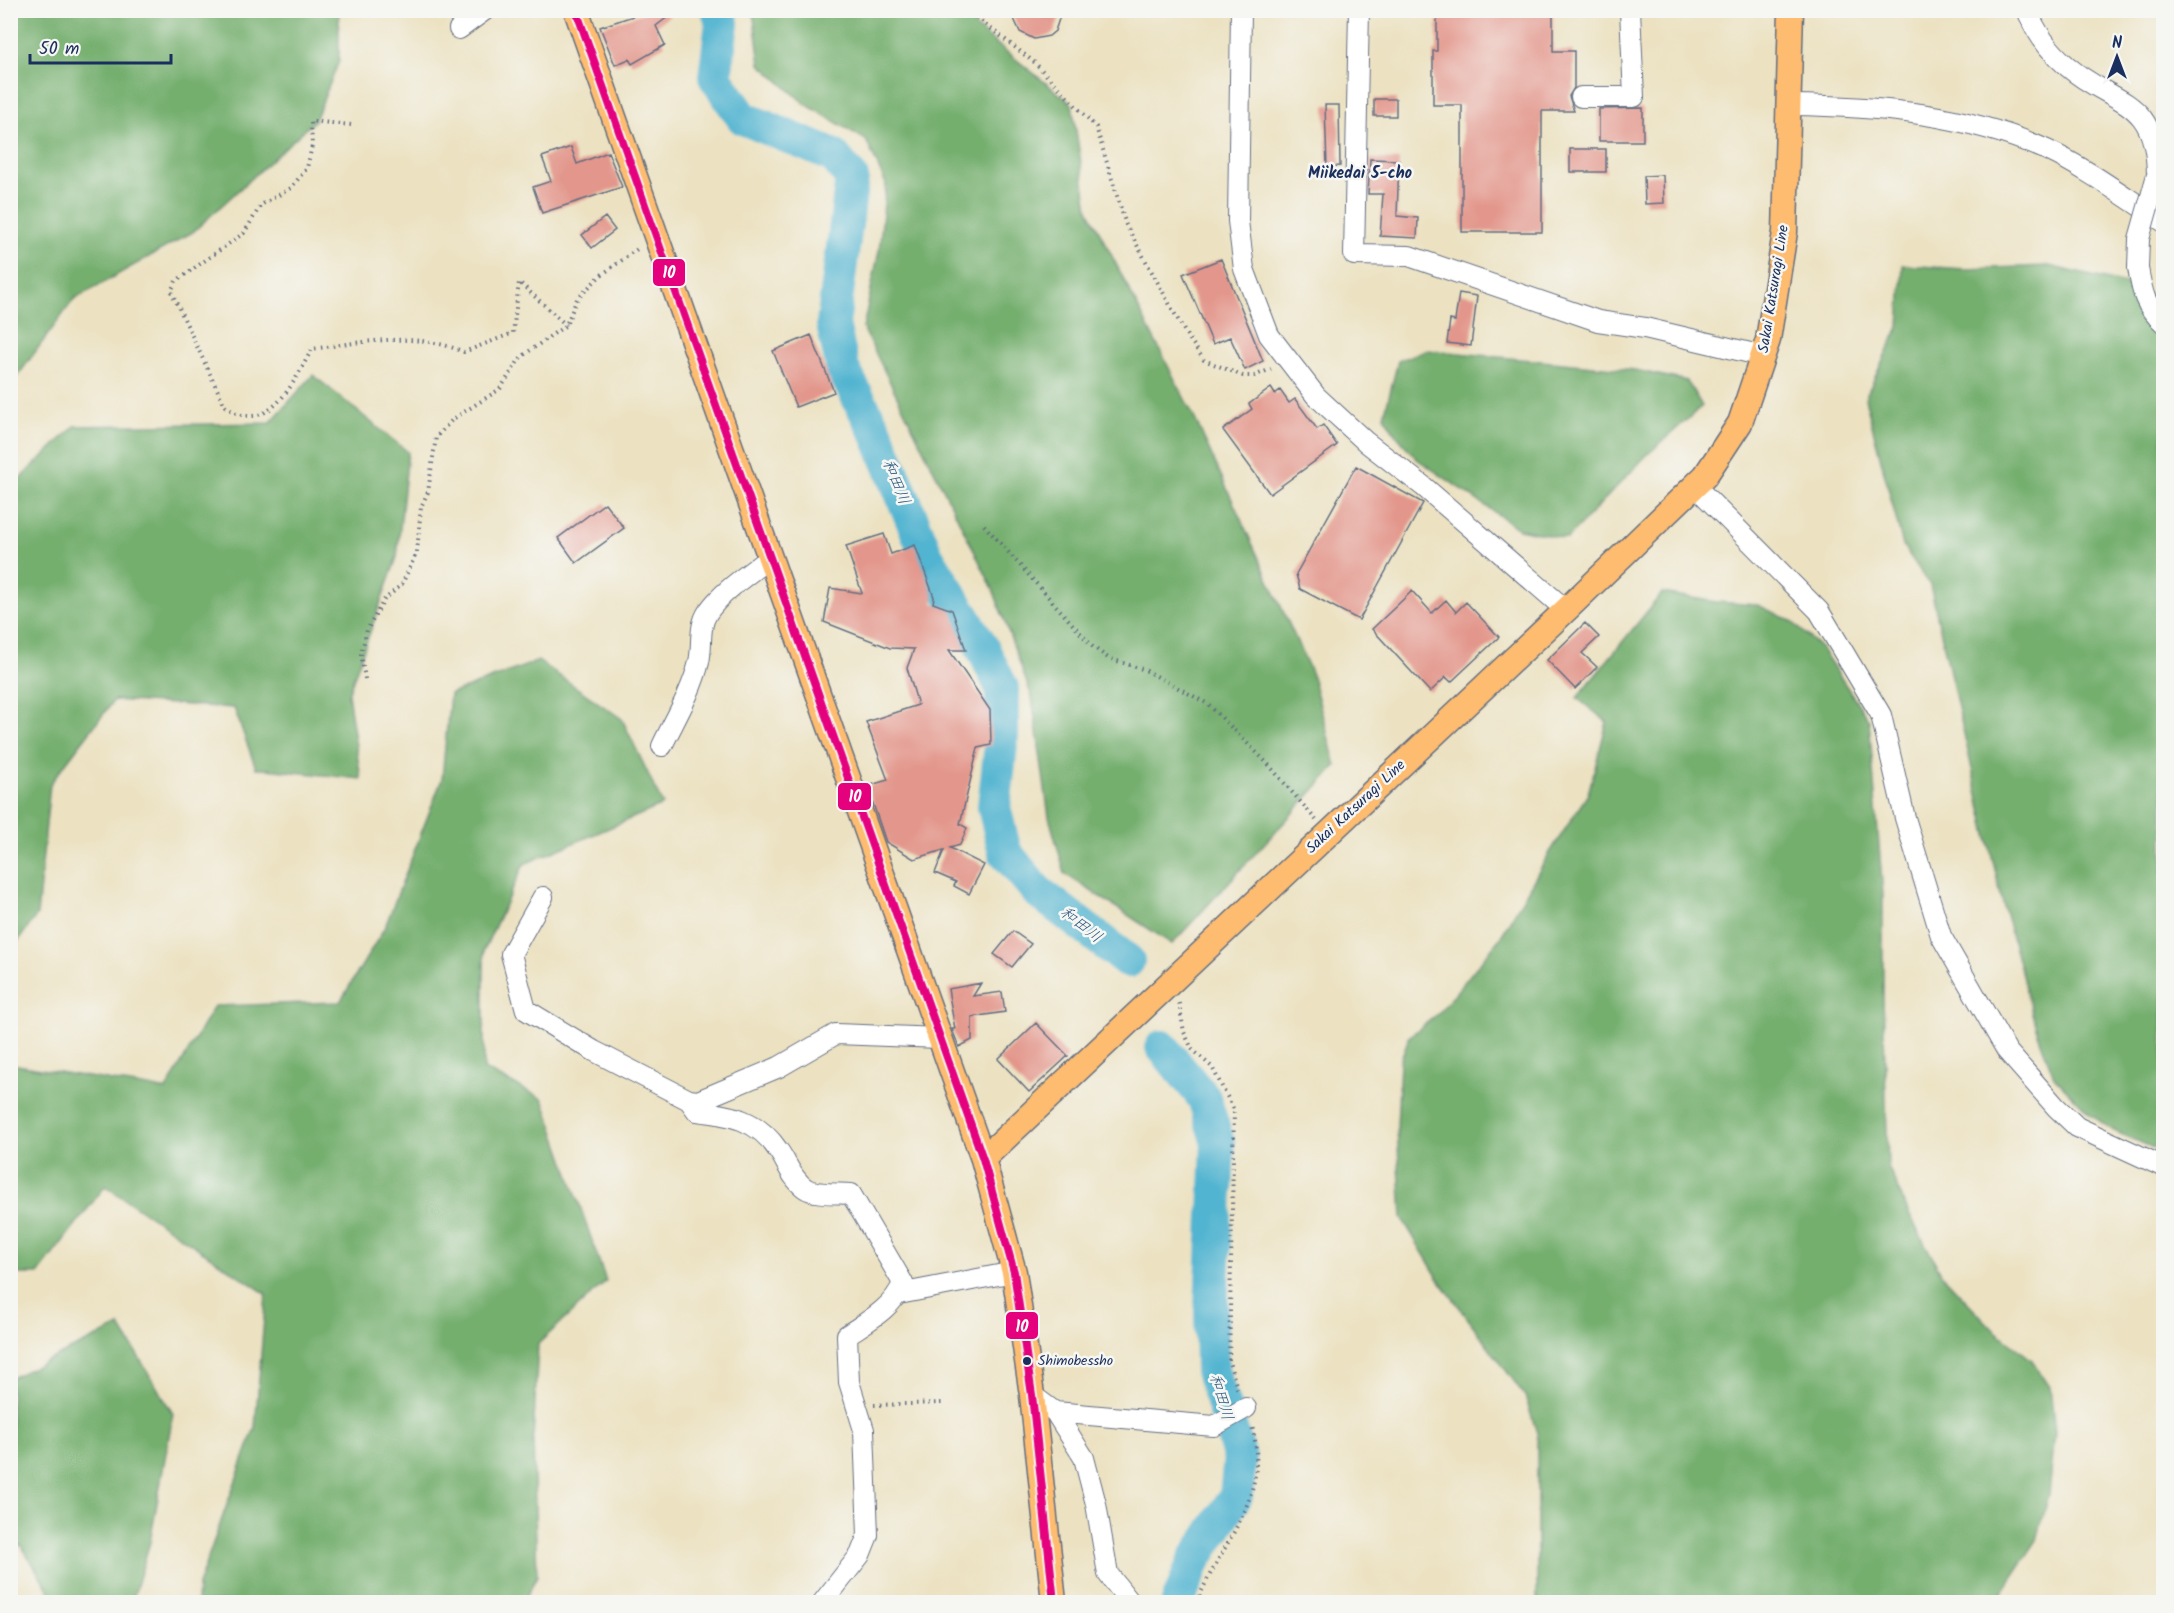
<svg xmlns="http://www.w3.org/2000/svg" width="2174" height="1613" font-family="Kalam,'Klee One',sans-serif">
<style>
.forest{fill:#75af6e;stroke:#486f66;stroke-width:1.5}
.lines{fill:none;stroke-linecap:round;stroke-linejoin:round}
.river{stroke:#51b4d0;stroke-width:34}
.building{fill:#e3978c}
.minor-casing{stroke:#646e81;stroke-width:22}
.major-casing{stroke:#646e81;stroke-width:27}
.path{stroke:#646e81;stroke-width:4;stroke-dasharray:1.5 4.5;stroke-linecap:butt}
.minor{stroke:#fff;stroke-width:20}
.major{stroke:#fdbc70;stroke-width:24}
.minor-bridge-casing{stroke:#646e81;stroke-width:22;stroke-linecap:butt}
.minor-bridge{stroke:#fff;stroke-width:20}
.bus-1-casing{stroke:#f6f6f2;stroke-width:12}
.bus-1{stroke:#e5007d;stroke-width:8}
.bus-dot{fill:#1b2f5e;stroke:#f6f6f2;stroke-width:2}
.labels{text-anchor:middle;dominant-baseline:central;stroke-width:5;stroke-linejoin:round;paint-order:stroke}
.bus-label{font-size:14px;fill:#1b2f5e;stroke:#f6f6f2;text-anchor:start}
.street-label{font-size:15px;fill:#1b2f5e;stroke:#f6f6f2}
.neighbourhood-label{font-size:16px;font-weight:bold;fill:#1b2f5e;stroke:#f6f6f2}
.water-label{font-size:16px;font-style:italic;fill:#2b5780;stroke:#f6f6f2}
.line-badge{stroke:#f6f6f2;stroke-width:2}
.badge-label{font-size:16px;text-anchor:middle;font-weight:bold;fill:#fff}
</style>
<rect width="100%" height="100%" fill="#f6f6f2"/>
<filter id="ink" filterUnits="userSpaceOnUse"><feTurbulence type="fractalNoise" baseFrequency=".0167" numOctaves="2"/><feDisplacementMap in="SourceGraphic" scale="12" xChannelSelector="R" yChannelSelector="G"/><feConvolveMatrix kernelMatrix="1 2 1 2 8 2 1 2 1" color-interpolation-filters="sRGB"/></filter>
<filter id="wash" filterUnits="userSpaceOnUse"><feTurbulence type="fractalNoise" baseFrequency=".008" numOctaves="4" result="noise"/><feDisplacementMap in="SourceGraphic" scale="24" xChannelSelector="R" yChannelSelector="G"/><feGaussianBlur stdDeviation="1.35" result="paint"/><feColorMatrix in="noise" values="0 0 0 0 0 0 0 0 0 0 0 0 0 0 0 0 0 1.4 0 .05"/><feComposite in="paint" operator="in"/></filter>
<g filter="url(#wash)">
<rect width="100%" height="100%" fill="#ece2c2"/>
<path class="forest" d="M11,10H338L339,15V61L315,120L193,232L74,299L11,385Z
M753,11H968L963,17L1072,104L1088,209L1196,421L1311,672L1336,766L1172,944L1065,874L1049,817L1032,697L993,589L863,328L879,251L886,184L866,140L805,104L760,64Z
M1903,265L1965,269L2049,266L2130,285L2163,304V1152L2114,1131L2091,1115L2054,1077L2036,1028L2001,896L1930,585L1903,546L1865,398L1899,327Z
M1427,350L1635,370L1687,381L1702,406L1647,455L1567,539L1519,529L1417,459L1396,435L1384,416L1398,361Z
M313,375L408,452L397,557L348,694L361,779L256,768L234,708L114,700L50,784L37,915L11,951V487L75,426L270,423Z
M1662,593L1716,602L1758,605L1791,621L1821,648L1869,720L1883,895V997L1888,1166L1909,1214L1942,1275L1993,1329L2032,1360L2050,1387L2055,1432L2049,1495L2037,1540L1996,1602H1537V1433L1525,1396L1438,1278L1402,1218L1397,1128L1400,1062L1409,1037L1439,1013L1500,938L1549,854L1588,794L1607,722L1577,698Z
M538,661L622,719L663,805L524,864L484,950V1069L543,1099L606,1281L538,1344L533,1440L537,1576L524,1602H197L198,1585L255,1427L266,1294L105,1186L38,1274H11V1064L166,1090L214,1006L340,1002L385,927L442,779L450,694Z
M120,1326L173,1414L150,1542L132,1602H56L21,1545L11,1548V1378Z"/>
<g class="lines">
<path class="river" d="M718,10L722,23L715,77L743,118L834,156L852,178L833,324L843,369L876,432L927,556L981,645L1002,688V736L994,807L1005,852L1037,891L1128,961
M1162,1047L1204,1098L1218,1143L1211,1310L1212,1370L1240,1458L1236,1496L1195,1559L1178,1602"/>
</g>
<g id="blocks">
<path class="building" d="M651,10H677L656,26L665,45L632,64L629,59L615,65L600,27Z
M1010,10H1062L1055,31L1049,36L1034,39L1020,32Z
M1437,10H1553V51H1574V88L1569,96L1574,111H1542V232H1462V105H1433V51H1437Z
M1374,99H1396V116H1374Z
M1325,105H1339L1340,166L1327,167Z
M1643,108V141H1599V109Z
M571,147L577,164L608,152L622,187L542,213L533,187L551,181L542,157Z
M1570,149H1606V172H1570Z
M1370,159L1399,160L1397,216L1418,218L1417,238L1380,236L1383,194H1368Z
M1663,175L1664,203L1645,204L1644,176Z
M605,217L615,230L592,248L582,235Z
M1221,259L1263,361L1245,370L1230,337L1213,344L1183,274Z
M1459,293L1477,296L1471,346L1447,343L1450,320L1455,321Z
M811,335L834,392L796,407L773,351Z
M1271,388L1275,394L1280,390L1289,403L1295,399L1317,429L1323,425L1337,445L1270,494L1223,430L1252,409L1249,404Z
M1356,466L1423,503L1359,620L1300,589L1296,574Z
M605,503L624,528L576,563L558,538Z
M884,534L891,554L915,545L934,597L933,603L952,610L966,650H949L990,710L991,745L978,748L960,824L967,828L960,845L950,848L984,865L969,894L954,886L956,882L935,873L944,850L914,859L886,842L867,786L888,780L866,722L918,705L907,668L914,649L890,648L824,622L830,588L862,593L846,546Z
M1412,591L1432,613L1446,600L1456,612L1466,602L1499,637L1451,682L1446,677L1430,692L1372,629Z
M1585,623L1599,637L1582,653L1597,667L1575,689L1547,660Z
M1013,931L1031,944L1012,967L994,954Z
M981,983L973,996L1002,992L1005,1012L972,1017V1040L959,1047L952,1029H955L948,989Z
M1036,1023L1068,1056L1029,1092L998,1059Z"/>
</g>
</g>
<g filter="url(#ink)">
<use href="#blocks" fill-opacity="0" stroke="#646e81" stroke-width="1.5"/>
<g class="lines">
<defs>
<path id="minor" d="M1241,10L1238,221L1244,269L1269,335L1316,396L1366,442L1423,486L1566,610
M1359,10L1354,255L1409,256L1598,321L1645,328L1763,356
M2027,10C2036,33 2048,50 2067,66C2113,106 2156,95 2157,175
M459,29L485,10
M1581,97H1634L1630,10
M1789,105C1877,106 1965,113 2047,150C2088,169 2126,198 2164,222
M2138,268C2142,292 2145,307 2164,323
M1695,486L1819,611L1881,715L1905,818L1941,936L2007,1051L2056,1107L2077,1127L2164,1167
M662,746C675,719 692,691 699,662C703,645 698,627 708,612C723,590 749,574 770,557
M543,897L511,954L526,1010L594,1051L689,1100L698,1101L779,1067L836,1034L940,1038
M689,1100L697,1111C731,1115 757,1119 778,1150C787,1162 791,1178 805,1188C815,1195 838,1193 851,1194L903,1283C893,1308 868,1321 847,1335L849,1382L864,1430L868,1535L860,1555L823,1602
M899,1294L1014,1272
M1032,1395L1055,1412L1084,1458L1096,1504L1108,1574L1130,1602
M1055,1412L1214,1426L1246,1408"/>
<path id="major" d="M576,10L983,1159L1014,1272L1032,1395L1054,1602
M983,1159L1566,610L1705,476L1740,423L1768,340L1785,232L1791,10"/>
</defs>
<use href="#minor" class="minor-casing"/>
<use href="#major" class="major-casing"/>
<path class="path" d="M967,10L1034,62L1096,127L1126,225L1186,334L1204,360L1243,376H1254L1271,369
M351,125L311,121L312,146L307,168L291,188L261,205L244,233L176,281L171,291L225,406C268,440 295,380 312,349C362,342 416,331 464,352L513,333L519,282L566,325
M984,525L1092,646L1108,658L1145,670L1208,704L1268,764L1316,820
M365,679L361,654L367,630L384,600L402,584L417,552L421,507L428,492L436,437L453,419L500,389L521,357L566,325L577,299L600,276L640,247
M1179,1003L1184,1032L1192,1049L1212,1067L1234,1110L1229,1362L1238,1391
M874,1405L942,1403
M1197,1602C1222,1540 1271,1499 1252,1426"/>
<use href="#minor" class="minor"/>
<use href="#major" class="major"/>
<defs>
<path id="minor-bridge" d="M2138,268L2139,239L2157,175"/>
</defs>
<use href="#minor-bridge" class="minor-bridge-casing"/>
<use href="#minor-bridge" class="minor-bridge"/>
<defs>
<path id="bus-1" d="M576,10L983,1159L1014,1272L1032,1395L1054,1602"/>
</defs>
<use href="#bus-1" class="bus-1-casing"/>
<use href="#bus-1" class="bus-1"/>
</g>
</g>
<circle class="bus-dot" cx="1027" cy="1361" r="5"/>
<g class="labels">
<g class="bus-label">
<text x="1038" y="1361">Shimobessho</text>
</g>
<g class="street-label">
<text transform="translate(1774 289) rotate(-81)">Sakai Katsuragi Line</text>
<text transform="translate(1356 807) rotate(-43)">Sakai Katsuragi Line</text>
</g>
<g class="neighbourhood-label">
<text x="1360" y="173">Miikedai 5-cho</text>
</g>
<g class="water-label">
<text transform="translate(896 482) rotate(68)">和田川</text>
<text transform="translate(1081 925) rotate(38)">和田川</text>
<text transform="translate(1221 1397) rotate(74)">和田川</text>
</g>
</g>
<g class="line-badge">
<rect x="652" y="258" width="34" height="29" rx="6" fill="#e5007d"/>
<rect x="837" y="782" width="35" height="29" rx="6" fill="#e5007d"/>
<rect x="1005" y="1311" width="34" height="29" rx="6" fill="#e5007d"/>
</g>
<g class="badge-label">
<text x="669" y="278">10</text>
<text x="855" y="802">10</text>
<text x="1022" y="1332">10</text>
</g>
<rect width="2174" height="1613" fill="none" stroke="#f6f6f2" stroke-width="36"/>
<g transform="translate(2117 57)" stroke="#f6f6f2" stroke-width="4.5" paint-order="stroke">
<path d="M0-4.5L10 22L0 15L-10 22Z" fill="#1b2f5e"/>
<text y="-9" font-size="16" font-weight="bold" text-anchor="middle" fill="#1b2f5e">N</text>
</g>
<path d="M30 54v9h141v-9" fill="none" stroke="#1b2f5e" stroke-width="3"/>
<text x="39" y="54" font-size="18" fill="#1b2f5e" stroke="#f6f6f2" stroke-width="4.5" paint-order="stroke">50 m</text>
</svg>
